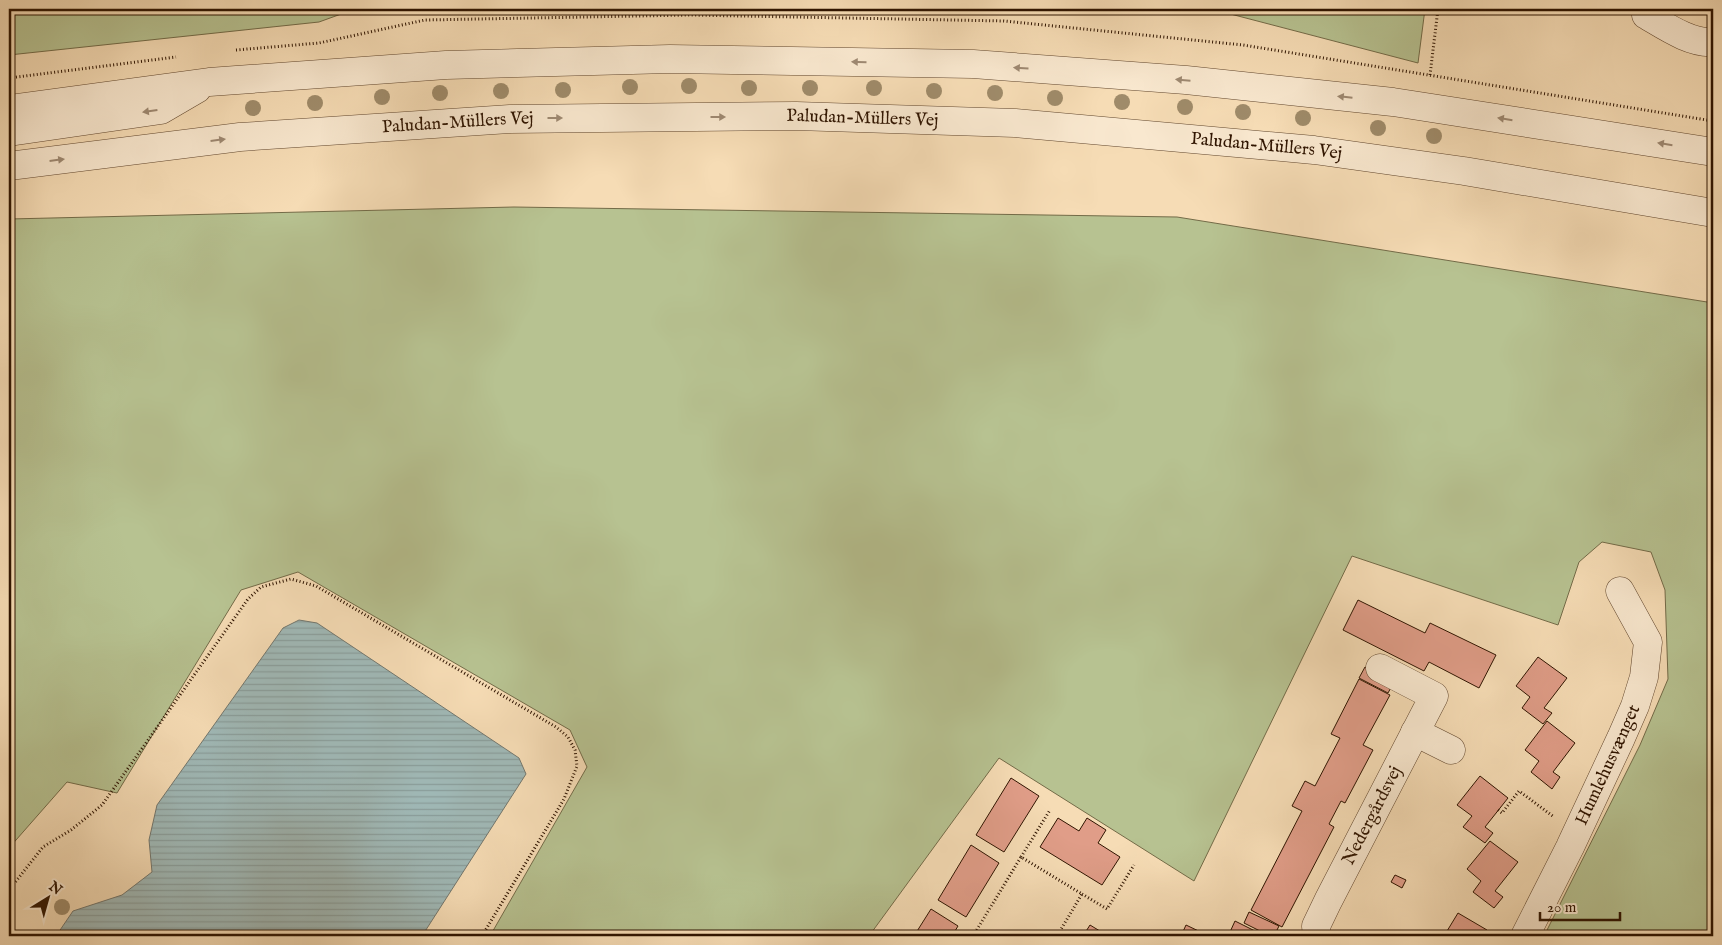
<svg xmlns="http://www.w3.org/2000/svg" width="1722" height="945" font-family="'IM FELL English',serif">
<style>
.green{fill:#b7c291;stroke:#736b48}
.water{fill:url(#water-rules);stroke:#73776e}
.building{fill:#e09d88;stroke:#2f1400}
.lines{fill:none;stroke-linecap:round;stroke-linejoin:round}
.minor-casing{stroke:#61462d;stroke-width:29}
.path{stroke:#2f1400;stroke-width:3;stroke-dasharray:1 2.5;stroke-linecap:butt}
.minor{stroke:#f9e8cf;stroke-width:28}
.tree{fill:#9f8b6a}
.oneway{fill:#9e8972}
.labels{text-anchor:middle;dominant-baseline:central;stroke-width:4;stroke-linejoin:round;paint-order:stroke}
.street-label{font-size:18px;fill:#2f1400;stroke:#f9e8cf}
</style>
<defs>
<pattern id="water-rules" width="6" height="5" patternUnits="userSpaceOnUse" patternTransform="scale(1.25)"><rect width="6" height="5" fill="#a0b9b7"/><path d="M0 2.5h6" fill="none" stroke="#8a9e9c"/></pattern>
</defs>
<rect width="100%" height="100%" fill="#f6dcb5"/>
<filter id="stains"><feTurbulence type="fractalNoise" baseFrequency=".004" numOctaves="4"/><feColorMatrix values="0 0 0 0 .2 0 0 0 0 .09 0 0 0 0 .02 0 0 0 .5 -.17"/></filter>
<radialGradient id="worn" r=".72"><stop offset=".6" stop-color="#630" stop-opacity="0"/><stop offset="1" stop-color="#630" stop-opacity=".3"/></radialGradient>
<path class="green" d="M9,9H355L319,22L9,55Z
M1160,9H1425L1418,63L1219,11Z
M514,207L1177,217L1707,302L1713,308V936H1544L1640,745L1668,679L1665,590L1651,552L1602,542L1579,562L1558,625L1352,556L1194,881L999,758L869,936H490L587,767L570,730L298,572L241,590L117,793L67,782L9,848V219Z"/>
<path class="water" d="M299,620L317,623L519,758L526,774L422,936H56L73,911L122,895L152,872L149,840L157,805L283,628Z"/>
<path class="building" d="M1358,600L1425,633L1430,623L1496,655L1479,688L1429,662L1424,671L1343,630Z
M1538,657L1567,678L1544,708L1552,713L1543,724L1522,708L1530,697L1516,686Z
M1365,667L1394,682L1388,693L1359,678Z
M1359,679L1390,695L1363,745L1373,750L1345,803L1341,801L1329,824L1334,827L1282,927L1251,910L1302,811L1292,806L1305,781L1315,786L1340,738L1331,734Z
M1547,721L1575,743L1553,772L1560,777L1552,789L1531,772L1539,761L1525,750Z
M1480,776L1508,798L1485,827L1493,833L1485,843L1463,827L1472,816L1457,805Z
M1011,778L1039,796L1004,852L976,835Z
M1058,818L1079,831L1087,818L1106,830L1098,843L1120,857L1102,885L1040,847Z
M1490,841L1518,862L1495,891L1503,897L1494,908L1473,892L1481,881L1467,869Z
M971,845L999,863L966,917L938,900Z
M1395,875L1406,880L1402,888L1391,882Z
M931,909L958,926L952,936H914Z
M1249,912L1279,926L1274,936H1270L1244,923Z
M1458,913L1487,930L1483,936H1444Z
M1235,921L1265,936H1238L1230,932Z
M1090,925L1108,936H1083Z
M1186,925L1209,936H1181Z"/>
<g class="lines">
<defs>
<g id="minor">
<path d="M1646,15C1665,26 1691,44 1713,42"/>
<path d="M9,109L209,82L446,65L670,59L973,64L1186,80L1393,102L1713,152"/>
<path d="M9,132L161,110L197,89"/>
<path id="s1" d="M9,166L240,137L510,119L796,116L1015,123L1314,150L1464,171L1713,213"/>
<path d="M1415,732L1451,750"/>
<path id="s2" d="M1317,936L1316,926L1328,901L1434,696L1380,668"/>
<path id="s3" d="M1525,936L1570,847L1621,738L1635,706L1644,677L1648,642L1620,591"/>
</g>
</defs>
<use href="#minor" class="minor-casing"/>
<path class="path" d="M236,50L319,43L425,20L690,15L1004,21L1243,45L1713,121
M1430,75L1438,9
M9,78L176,57
M1498,810L1502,813L1519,791L1554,817
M1021,857L1050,810
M9,890L43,847L71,830L102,805L248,599L261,587L291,579L316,586L556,727L568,737L575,750L577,766L564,799L482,936
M1082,894L1107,909L1134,865
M973,936L1021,857L1082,894L1057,936"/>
<use href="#minor" class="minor"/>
</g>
<g class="tree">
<circle cx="689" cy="86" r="8"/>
<circle cx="630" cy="87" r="8"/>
<circle cx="749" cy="88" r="8"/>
<circle cx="810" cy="88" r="8"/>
<circle cx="874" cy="88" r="8"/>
<circle cx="563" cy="90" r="8"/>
<circle cx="501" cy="91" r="8"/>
<circle cx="934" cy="91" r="8"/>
<circle cx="440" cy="93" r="8"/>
<circle cx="995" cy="93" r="8"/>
<circle cx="382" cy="97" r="8"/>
<circle cx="1055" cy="98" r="8"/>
<circle cx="1122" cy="102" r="8"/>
<circle cx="315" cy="103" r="8"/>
<circle cx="1185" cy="107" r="8"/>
<circle cx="253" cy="108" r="8"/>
<circle cx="1243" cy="112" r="8"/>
<circle cx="1303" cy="118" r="8"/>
<circle cx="1378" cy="128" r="8"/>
<circle cx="1434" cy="136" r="8"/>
<circle cx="62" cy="907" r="8"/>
</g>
<defs><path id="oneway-solid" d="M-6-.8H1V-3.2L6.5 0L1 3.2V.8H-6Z" transform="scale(1.25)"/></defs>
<g class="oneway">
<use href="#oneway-solid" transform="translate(859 62) rotate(-179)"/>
<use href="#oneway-solid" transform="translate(1021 68) rotate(-176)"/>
<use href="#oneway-solid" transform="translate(1183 80) rotate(-175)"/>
<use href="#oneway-solid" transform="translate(1345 97) rotate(-174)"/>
<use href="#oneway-solid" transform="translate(150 111) rotate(172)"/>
<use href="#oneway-solid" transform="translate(718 117)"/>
<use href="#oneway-solid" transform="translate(555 118)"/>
<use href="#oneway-solid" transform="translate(1505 119) rotate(-171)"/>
<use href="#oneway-solid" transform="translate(218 140) rotate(-7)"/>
<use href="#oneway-solid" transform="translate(1665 144) rotate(-171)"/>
<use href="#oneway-solid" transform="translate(57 160) rotate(-7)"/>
</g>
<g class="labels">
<g class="street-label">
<text stroke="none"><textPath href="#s1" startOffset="856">Paludan-Müllers Vej</textPath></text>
<text stroke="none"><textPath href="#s1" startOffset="451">Paludan-Müllers Vej</textPath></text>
<text stroke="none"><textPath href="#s1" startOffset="1261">Paludan-Müllers Vej</textPath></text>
<text stroke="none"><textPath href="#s3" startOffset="190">Humlehusvænget</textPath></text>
<text stroke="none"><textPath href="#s2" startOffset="134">Nedergårdsvej</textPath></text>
</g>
</g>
<rect width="1722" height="945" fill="none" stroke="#f6dcb5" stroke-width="30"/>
<rect x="10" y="10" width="1702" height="925" fill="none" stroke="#2f1400" stroke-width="2.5"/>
<rect x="15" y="15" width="1692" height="915" fill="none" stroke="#2f1400"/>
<g transform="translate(48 898) rotate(37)" stroke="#f9e8cf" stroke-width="4" paint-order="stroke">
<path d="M0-4L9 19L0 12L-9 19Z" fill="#2f1400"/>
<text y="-8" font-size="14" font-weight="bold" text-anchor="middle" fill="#2f1400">N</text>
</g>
<path d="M1540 912v8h80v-8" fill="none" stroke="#2f1400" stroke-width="2.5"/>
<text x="1547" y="912" font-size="15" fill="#2f1400" stroke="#f9e8cf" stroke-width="4" paint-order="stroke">20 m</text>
<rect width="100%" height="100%" filter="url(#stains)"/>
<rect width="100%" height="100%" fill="url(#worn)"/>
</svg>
